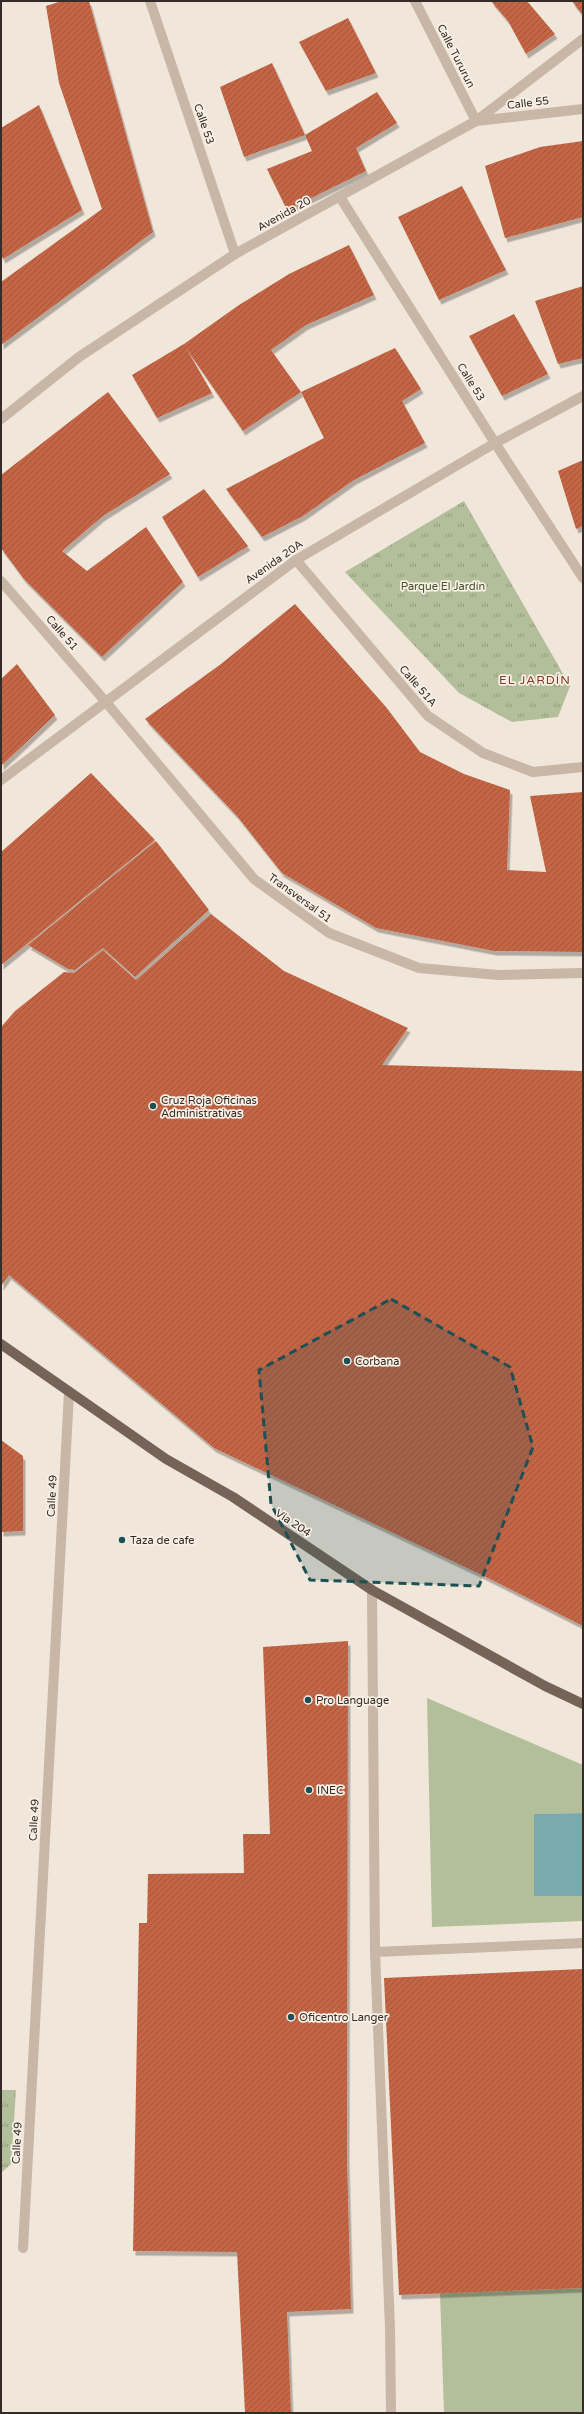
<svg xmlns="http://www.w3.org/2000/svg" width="584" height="2414" font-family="'Varela Round',sans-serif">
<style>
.park{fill:url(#park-tufts)}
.garden{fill:#b2bf9a}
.water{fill:#79aaad}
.building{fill:url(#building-hatch);filter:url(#shadow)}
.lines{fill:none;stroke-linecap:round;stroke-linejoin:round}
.minor{stroke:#c8b6a6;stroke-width:10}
.major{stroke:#766358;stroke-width:10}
.marked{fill:#1d5055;fill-opacity:0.2;stroke:#1d5055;stroke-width:3;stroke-dasharray:8 5;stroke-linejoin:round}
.poi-dot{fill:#1d5055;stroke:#f9f0e6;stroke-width:1.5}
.labels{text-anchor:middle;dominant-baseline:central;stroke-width:3.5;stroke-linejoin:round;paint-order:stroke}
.street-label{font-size:11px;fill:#352b27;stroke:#f9f0e6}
.park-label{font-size:11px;fill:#43522b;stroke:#f9f0e6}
.poi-label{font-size:11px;fill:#352b27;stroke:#f9f0e6;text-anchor:start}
.neighbourhood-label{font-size:12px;letter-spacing:1px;fill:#823b21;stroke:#f9f0e6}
</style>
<defs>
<pattern id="park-tufts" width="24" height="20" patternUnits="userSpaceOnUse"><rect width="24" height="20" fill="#b2bf9a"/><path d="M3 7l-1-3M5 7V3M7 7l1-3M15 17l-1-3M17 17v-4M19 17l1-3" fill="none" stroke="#929b7e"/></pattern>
<pattern id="building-hatch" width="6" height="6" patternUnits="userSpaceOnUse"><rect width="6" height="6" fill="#c46645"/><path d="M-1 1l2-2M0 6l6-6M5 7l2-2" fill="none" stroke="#a0543a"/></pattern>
<filter id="shadow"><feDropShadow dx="2.5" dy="4.5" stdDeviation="0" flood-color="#0004"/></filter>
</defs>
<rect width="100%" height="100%" fill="#f1e6da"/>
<path class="park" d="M464,501L570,686L558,717L512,722L459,693L345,572Z
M1,2090H16L11,2164L1,2173Z"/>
<path class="garden" d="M427,1698L583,1765V1813L534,1814V1896H583V1921L432,1927Z
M583,2288V2413H444L440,2293Z"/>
<path class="water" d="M583,1813V1896H534V1814Z"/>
<path class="building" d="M62,1H89L153,232L1,345V282L102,209L59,83L46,6Z
M491,1H527L555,34L526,54L508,21Z
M572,1H583V12L581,13Z
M348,18L376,73L326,91L299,42Z
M272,63L305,135L244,157L220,87Z
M377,92L397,123L356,148L366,171L287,210L267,169L312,151L305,135Z
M39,105L82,210L3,259L1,255V128Z
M583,141V217L505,238L485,166L540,147Z
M462,186L506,270L439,300L398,217Z
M349,245L374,295L306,325L271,350L301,392L243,431L186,348L212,393L157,418L132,375L184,344L239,305L289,274Z
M583,286V358L558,364L535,301Z
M514,314L548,374L502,396L469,336Z
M395,348L421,389L402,401L425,443L354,480L303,516L262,537L226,489L324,438L301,392Z
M108,392L170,474L103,516L62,551L87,571L146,527L183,582L102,657L24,579L1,548V475Z
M583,460V526L576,529L558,471Z
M204,489L248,546L198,577L162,517Z
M295,604L386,707L420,752L464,774L510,790L507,870L546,872L530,796L583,792V952L494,951L376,928L282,873L237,816L145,719L221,664Z
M17,664L55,715L1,766V679Z
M91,773L155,840L1,965V852Z
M156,841L209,910L135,977L103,948L75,970L68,969L28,945Z
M211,914L284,971L408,1028L382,1065L583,1071V1626L486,1577L214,1448L9,1275L1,1286L2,1026L15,1011L64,972L74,973L103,950L136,980Z
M1,1440L23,1456V1531L1,1532Z
M348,1641L347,2160L351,2309L287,2312L291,2413H245L237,2252L133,2251L139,1923H147L148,1874L244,1873L243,1834H270L263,1647Z
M583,1969V2288L399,2295L384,1978Z"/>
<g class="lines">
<path class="minor" d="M150,1L235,254
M415,1L476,121
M476,121L583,109
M340,197L495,443L583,578
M1,419L79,357L235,254L476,121L583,39
M296,560L428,716L483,753L533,772L583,767
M1,581L105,701L254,879L329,933L419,968L498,975L583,973
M1,780L296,560L495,443L583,396
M372,1590L375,1952L390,2328L391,2413
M375,1952L583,1943
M23,2248L69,1393"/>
<path class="major" d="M1,1344L166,1459L233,1497L372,1590L545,1686L583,1704"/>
</g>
<path class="marked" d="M391,1299L510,1367L533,1447L479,1586L310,1580L271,1504L259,1370Z"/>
<g class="poi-dot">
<circle cx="153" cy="1106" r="4"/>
<circle cx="347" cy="1361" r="4"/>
<circle cx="122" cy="1540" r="4"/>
<circle cx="308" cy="1700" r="4"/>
<circle cx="309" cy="1790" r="4"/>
<circle cx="291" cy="2017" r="4"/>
</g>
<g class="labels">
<g class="street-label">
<text transform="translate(456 56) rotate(63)">Calle Tururun</text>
<text transform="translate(528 103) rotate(-7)">Calle 55</text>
<text transform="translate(204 124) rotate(71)">Calle 53</text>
<text transform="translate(284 214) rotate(-29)">Avenida 20</text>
<text transform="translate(471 382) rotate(58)">Calle 53</text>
<text transform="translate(274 562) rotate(-35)">Avenida 20A</text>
<text transform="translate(62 633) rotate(49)">Calle 51</text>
<text transform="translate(418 686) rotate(49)">Calle 51A</text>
<text transform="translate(300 898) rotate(36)">Transversal 51</text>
<text transform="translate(52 1496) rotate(-87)">Calle 49</text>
<text transform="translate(293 1523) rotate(34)">Vía 204</text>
<text transform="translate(34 1820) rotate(-87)">Calle 49</text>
<text transform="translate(17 2143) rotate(-87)">Calle 49</text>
</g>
<g class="park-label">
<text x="443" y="586">Parque El Jardín</text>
</g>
<g class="poi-label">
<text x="161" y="1100">Cruz Roja Oficinas<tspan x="161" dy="13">Administrativas</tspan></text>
<text x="355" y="1361">Corbana</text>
<text x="130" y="1540">Taza de cafe</text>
<text x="316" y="1700">Pro Language</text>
<text x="317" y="1790">INEC</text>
<text x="299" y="2017">Oficentro Langer</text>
</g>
<g class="neighbourhood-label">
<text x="535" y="680">EL JARDÍN</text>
</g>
</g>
<rect width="584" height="2414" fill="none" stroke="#352b27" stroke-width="4"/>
</svg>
